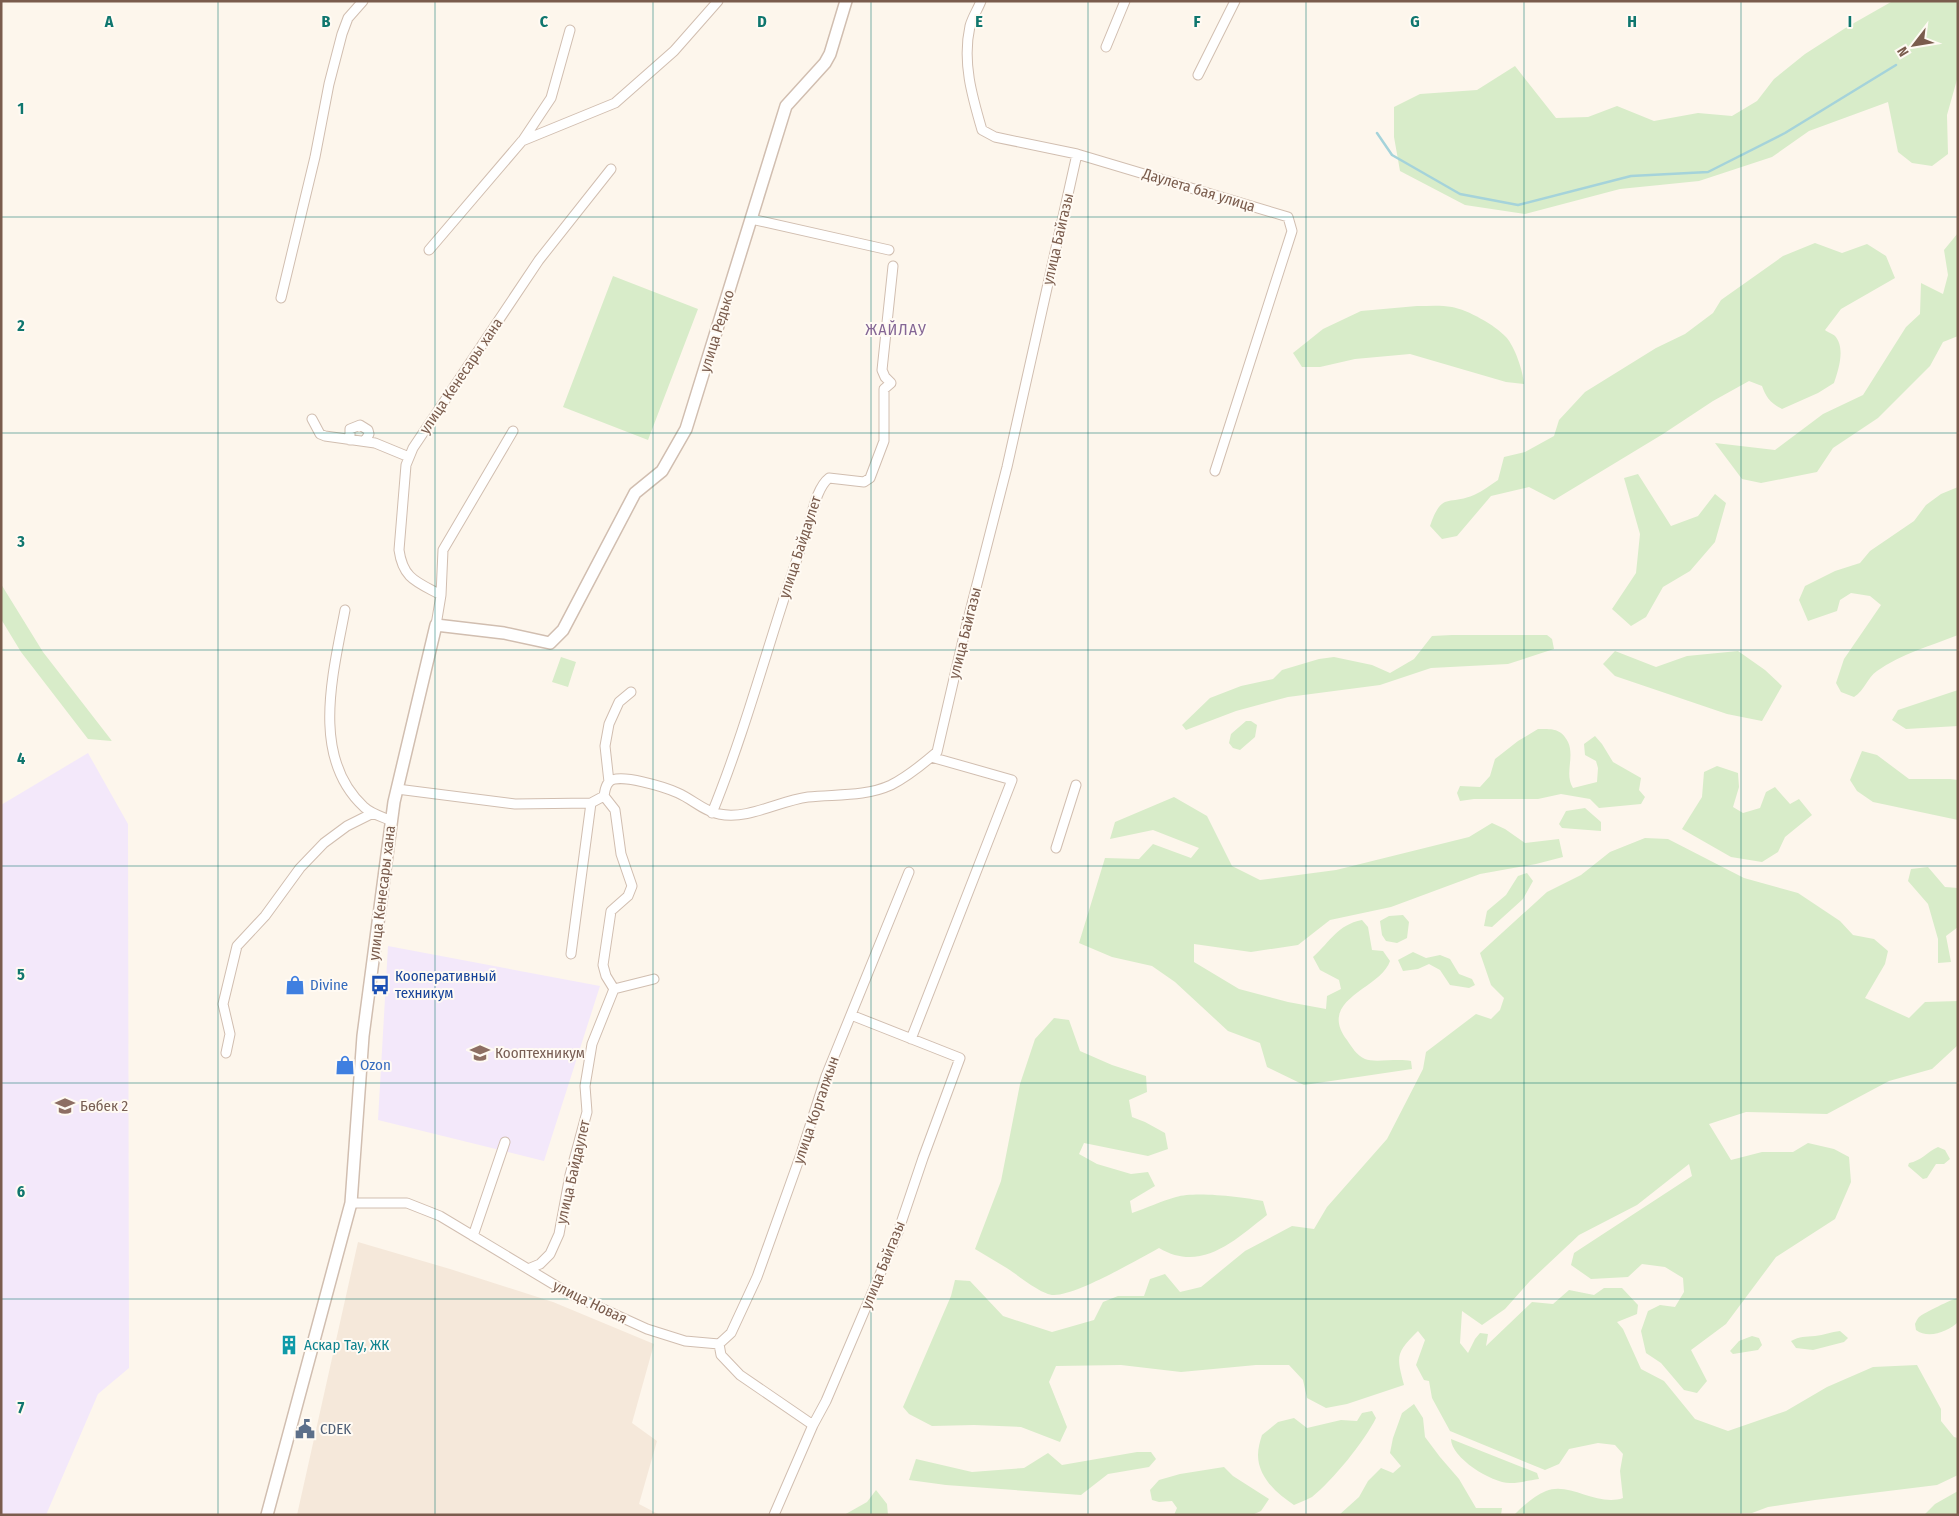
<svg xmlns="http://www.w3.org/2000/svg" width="1959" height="1516" font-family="'Fira Sans Condensed',sans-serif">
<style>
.residential{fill:#f5e8da}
.education{fill:#f3e8fa}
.green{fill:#d8ecc9}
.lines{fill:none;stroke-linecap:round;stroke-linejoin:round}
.stream{stroke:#a5d3da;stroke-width:2.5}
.minor-casing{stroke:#d1beb0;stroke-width:11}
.tertiary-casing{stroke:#d1beb0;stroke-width:14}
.minor{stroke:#fff;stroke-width:9}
.tertiary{stroke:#fff;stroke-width:11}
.grid{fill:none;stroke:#0f766e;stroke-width:1;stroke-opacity:0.55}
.labels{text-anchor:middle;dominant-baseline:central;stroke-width:4;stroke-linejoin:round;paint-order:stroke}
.street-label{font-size:15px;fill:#7a5c4d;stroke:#fffaf3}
.transit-label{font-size:15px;fill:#164399;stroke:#fffaf3;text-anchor:start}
.shop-label{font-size:15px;fill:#366cbe;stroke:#fffaf3;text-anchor:start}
.education-label{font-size:15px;fill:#785e54;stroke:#fffaf3;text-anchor:start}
.culture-label{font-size:15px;fill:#0d838f;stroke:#fffaf3;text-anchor:start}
.service-label{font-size:15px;fill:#4e5e75;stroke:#fffaf3;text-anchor:start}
.neighbourhood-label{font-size:16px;letter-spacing:1px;fill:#846695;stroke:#fffaf3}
.grid-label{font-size:16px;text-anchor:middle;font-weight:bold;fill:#0f766e;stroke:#fffaf3;stroke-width:4;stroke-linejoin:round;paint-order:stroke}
</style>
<rect width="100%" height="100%" fill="#fdf6ec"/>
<path class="residential" d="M358,1242L450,1269L553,1302L654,1344L632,1423L657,1441L639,1504L660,1515H297Z"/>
<path class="education" d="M88,753L128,824L129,1368L98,1394L46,1515H1V805Z
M388,946L600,986L544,1161L378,1120Z"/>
<path class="green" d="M1897,1H1958V76L1947,115L1948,154L1932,166L1912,163L1898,152L1888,102L1809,131L1772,157L1699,181L1620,189L1525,214L1465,205L1400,171L1394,137V107L1420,94L1477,90L1515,66L1556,118L1588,117L1617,106L1654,121L1698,113L1732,116L1757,101L1774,79L1805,54L1847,27L1891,2Z
M1958,233V336L1943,342L1930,366L1878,418L1833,448L1817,472L1761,483L1742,479L1715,443L1775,450L1823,414L1863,395L1906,327L1920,314L1921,283L1943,294L1948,275L1944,250Z
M1815,243L1842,253L1867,244L1886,256L1895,278L1841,309L1825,330C1827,332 1833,334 1835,336C1846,348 1838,371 1834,383L1818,393L1782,409C1770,403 1766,397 1762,386L1749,381L1713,401L1663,434L1554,500L1529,487L1491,496L1457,536L1442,539L1430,526C1442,491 1448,506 1474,495C1483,491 1490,485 1498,480L1504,457L1525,452L1554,436L1559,420L1585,392L1656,348L1685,334L1713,313L1721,300L1783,256Z
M613,276L698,309L648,440L563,407Z
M1417,306C1429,306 1441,305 1452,307C1468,310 1495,325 1506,337C1515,347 1523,371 1524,384L1506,382L1410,354L1355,359L1320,367H1302L1293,353L1323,329L1361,311Z
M1638,474L1671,526L1698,516L1715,494L1726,503L1715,542L1690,571L1663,587L1646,617L1631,626L1612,609L1636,573L1640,534L1624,478Z
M1958,487V635C1930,646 1901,654 1877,671C1867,678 1865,690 1854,697L1841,692L1836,683L1844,659L1881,605L1870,596L1851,593L1840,600L1837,611L1808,621L1799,600L1805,586L1835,571L1860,563L1870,551L1914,521L1926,505L1941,494Z
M1,584L43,652L112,741L88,739L21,652L1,619Z
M1452,635H1547L1552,639L1554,649L1508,664L1431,668L1380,685L1288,697L1236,711L1186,730L1182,725L1210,698L1241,686L1273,679L1282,670L1319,659L1334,657L1372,665L1390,673L1414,659L1432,636Z
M1615,651L1656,667L1687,656L1738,651L1765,670L1782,686L1762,721L1727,714L1615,676L1603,664Z
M561,657L576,662L568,687L552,682Z
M1958,690V726L1906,729L1892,720L1898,710Z
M1246,721H1251L1257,725L1255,737L1240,750L1233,748L1229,743L1231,734Z
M1538,729C1552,729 1561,728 1568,742C1575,757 1564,774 1573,788L1597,782L1598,768L1596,761L1585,755L1584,744L1595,736L1602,744L1613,762L1641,778L1639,790L1645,797L1641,804L1599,808L1590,799L1561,794L1538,799H1474L1460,801L1457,793L1460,786L1480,787L1490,776L1495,759L1518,741Z
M1862,751L1877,755L1909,779H1950L1958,780V820L1873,802L1857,791L1850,780Z
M1717,766L1738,773L1739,787L1733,807L1743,813L1760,808L1766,792L1775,787L1790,804L1799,799L1812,815L1785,837L1778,852L1762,862L1731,857L1682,829L1702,797L1704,772Z
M1174,797L1207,816L1232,866L1260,880L1336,870L1469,837L1492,823L1505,829L1525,843L1559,839L1563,857L1536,864L1480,874L1391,907L1330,920L1298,945L1251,952L1194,944V962L1239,989L1288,1002L1326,1009L1327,996L1341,989L1339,980L1320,970L1313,957C1331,941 1337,925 1362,920L1368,927L1372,950L1383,951L1390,961C1381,989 1316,999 1347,1040C1351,1046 1357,1056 1365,1059C1374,1063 1398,1058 1411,1061L1412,1069L1304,1085L1267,1067L1260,1043L1228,1031L1175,982L1152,966L1112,957L1079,943L1105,858L1139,859L1153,844L1191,858L1199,848L1153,830L1110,839L1115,822Z
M1585,808L1601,822V831L1562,828L1559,824L1566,811Z
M1645,838L1668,839L1744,878L1798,893L1840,921L1853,935L1874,939L1888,951L1885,964L1865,998L1909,1018L1925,1002L1958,1001V1045L1932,1069L1889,1081L1827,1114L1746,1112L1709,1124L1731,1160L1762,1152H1793L1808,1143L1834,1149L1849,1157L1851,1182L1835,1219L1776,1257L1726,1324L1691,1350L1707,1381L1697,1393L1684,1390L1661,1363L1646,1353L1641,1331L1648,1311L1660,1305L1675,1307L1684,1292L1683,1278L1665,1267L1642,1264L1628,1277L1591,1279L1571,1265L1574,1253L1692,1176L1689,1164L1637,1205L1579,1235L1530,1281L1505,1309L1482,1325L1462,1311L1460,1343L1468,1353L1475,1339L1480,1333L1488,1334L1486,1346L1532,1302L1553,1304L1569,1290L1594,1295L1604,1288H1622L1638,1305L1637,1314L1617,1322L1623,1329L1641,1369L1664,1381L1695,1419L1728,1431L1786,1411L1827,1387L1873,1367L1917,1365L1941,1409V1421L1954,1437L1958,1438V1475L1937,1485L1815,1500L1768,1507L1752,1513L1514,1515C1523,1506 1534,1496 1546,1491C1569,1481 1597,1507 1623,1498L1620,1471L1623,1454L1615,1445L1598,1443L1569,1449L1559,1464L1545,1470L1450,1431L1432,1398L1429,1381L1424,1380L1416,1365L1425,1340L1418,1331C1396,1353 1396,1355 1404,1385L1347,1404L1326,1408L1307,1398L1303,1380L1289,1365H1256L1181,1372L1121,1365L1056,1366L1049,1382L1067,1427L1060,1442L1021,1427L974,1425L932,1426L909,1414L903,1407L951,1296L955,1280L970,1281L1003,1316L1052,1332L1094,1320L1103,1302L1118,1296H1144L1150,1279L1165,1274L1180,1292L1201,1287L1245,1251L1292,1226L1314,1229L1327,1207L1387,1139L1423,1069L1426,1052L1476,1014L1491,1019L1500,1010L1504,998L1491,985L1480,953L1547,892L1581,875L1610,852Z
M1928,867L1945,887L1958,888V927L1946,936L1951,962L1938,963V939L1928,904L1908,881L1911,869Z
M1527,873L1533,881L1523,899L1492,927L1484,926L1487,911L1506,895L1518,876Z
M1403,915L1409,922L1407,938L1397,943L1386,941L1382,935L1380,921L1389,916Z
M1413,952L1426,958L1440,955L1450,959L1459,974L1472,979L1475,985L1469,988L1450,985L1440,970L1429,964L1418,969L1403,971L1398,960Z
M1054,1018L1069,1020L1080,1051L1112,1065L1146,1076L1147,1092L1129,1100L1132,1117L1145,1122L1165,1133L1168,1149L1148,1156L1084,1143L1079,1154L1097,1164L1131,1174L1148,1172L1155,1186L1130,1201L1132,1213C1147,1208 1161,1201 1176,1197C1195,1191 1243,1197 1263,1201L1267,1215C1234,1241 1201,1273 1159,1248C1137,1260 1077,1295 1054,1295C1041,1295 1017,1274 1005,1267C995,1261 985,1255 975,1249L1001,1181L1020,1084L1035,1039Z
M1938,1147L1945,1150L1950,1159L1944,1164H1936L1927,1178L1923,1179L1908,1166L1909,1163C1921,1161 1927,1152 1938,1147Z
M1958,1298V1322C1948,1332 1928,1339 1916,1330L1915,1324C1916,1322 1917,1319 1919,1317C1924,1313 1952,1299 1958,1298Z
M1840,1331L1848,1338L1844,1342L1813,1350L1796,1348L1791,1341C1800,1336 1805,1337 1815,1336C1824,1335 1831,1332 1840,1331Z
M1752,1336L1759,1338L1762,1345L1758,1350L1733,1354L1730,1351L1739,1341Z
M1414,1404L1423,1418L1425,1437L1440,1457L1459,1479L1476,1508H1502L1501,1515H1339L1359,1497L1368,1481L1381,1468L1393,1473L1401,1466L1390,1453L1393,1438L1402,1413Z
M1372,1411L1376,1418C1364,1442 1333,1480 1312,1497C1307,1500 1300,1502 1294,1505C1277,1494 1258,1477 1258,1455C1258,1448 1260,1441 1262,1435L1278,1422L1294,1418L1307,1428L1341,1420L1357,1421L1362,1413Z
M1451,1439L1537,1473L1539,1479C1530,1480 1520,1483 1511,1483C1493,1484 1451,1458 1451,1439Z
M1137,1452H1151L1156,1459L1149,1467L1108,1474L1081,1495L946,1485L909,1480L916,1459L972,1472L1024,1468L1048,1453L1062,1465Z
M1224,1467L1233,1476L1269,1499L1261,1511L1252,1515H1174L1177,1508L1172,1501L1159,1502L1152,1500L1150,1490L1159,1480L1180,1474Z
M876,1490L887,1504L888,1515H844L867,1502Z
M1958,1491V1515H1924L1935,1504Z"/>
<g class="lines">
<path class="stream" d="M1377,133L1392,155L1460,194L1518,205L1631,176L1708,172L1785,133L1896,65"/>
<defs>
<path id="minor" d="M981,1C978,9 972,18 970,26C962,62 972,96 982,130L995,137L1077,154L1288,217L1292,231L1215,471
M1106,47L1125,1
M1198,75L1235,1
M523,140L551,98L570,30
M751,219L889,250
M429,250L522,141L615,103L674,51L718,1
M281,298L315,157L329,84L342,34L348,18L363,1
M312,419L320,434L325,436L375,443L409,457
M350,440V429L360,425L368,430L369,434L365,441
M441,595C417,582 403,579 399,550L406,465L413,448L539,260L611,169
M345,610C333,674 310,757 364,807C371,814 383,817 392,821
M436,625L441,595L443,550L513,431
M609,782L605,746L609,724L619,702L631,692
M397,789L515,804L591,803L604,796C605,791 605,786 609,782C618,772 667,788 678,793C692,799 705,812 719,814C749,820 778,801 808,797C835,794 865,797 891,785C907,777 923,764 937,752L965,631L1007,467L1077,154
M604,796L615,810L621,854L632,886L628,896L611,911L603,965L606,976L614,989
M712,813C749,722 773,625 806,533C812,516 816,488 829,478L864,482L870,478L884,441V389L891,383L885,377L882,370L893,266
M1056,848L1076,785
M571,954L591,803
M911,1039L1012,780L931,757
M226,1053L230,1034L223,1004L237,946L265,916L300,868L324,843L347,826L373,813
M351,1203H407L440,1216L568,1293L647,1329L685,1341L719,1344L721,1355L740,1375L813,1425
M473,1236L505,1142
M528,1269L540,1264L550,1254L559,1234L570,1175L587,1112L585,1086L592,1044L614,989L654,979
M719,1344L731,1333L757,1277L801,1154L826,1076L909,872
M774,1515L813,1425L826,1401L898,1232L923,1158L960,1058L851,1015"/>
<path id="tertiary" d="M267,1515L351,1203L363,1036L394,802L436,625L504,633L550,643L563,630L635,493L662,471L686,429L786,106L825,63L830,54L846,1"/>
</defs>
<use href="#minor" class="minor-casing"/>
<use href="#tertiary" class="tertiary-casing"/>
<use href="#minor" class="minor"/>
<use href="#tertiary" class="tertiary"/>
</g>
<path class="grid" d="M218,1V1515M435,1V1515M653,1V1515M871,1V1515M1088,1V1515M1306,1V1515M1524,1V1515M1741,1V1515M1,217H1958M1,433H1958M1,650H1958M1,866H1958M1,1083H1958M1,1299H1958"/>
<defs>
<symbol id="shop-bare" viewBox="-9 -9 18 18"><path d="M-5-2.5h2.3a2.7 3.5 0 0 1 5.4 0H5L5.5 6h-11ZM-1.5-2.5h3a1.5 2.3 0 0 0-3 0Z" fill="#3f7fe0" stroke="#fffaf3" stroke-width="2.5" paint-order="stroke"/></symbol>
<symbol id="bus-bare" viewBox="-9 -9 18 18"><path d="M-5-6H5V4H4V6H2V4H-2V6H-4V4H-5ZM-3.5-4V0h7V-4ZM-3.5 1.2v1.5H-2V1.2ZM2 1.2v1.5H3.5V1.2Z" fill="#1a4fb4" stroke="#fffaf3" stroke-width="2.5" paint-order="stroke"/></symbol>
<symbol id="university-bare" viewBox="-9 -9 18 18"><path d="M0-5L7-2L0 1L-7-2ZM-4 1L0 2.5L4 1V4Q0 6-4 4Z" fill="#8d6e63" stroke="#fffaf3" stroke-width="2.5" paint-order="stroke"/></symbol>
<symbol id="school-bare" viewBox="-9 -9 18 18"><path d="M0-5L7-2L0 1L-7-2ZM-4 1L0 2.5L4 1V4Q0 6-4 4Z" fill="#8d6e63" stroke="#fffaf3" stroke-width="2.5" paint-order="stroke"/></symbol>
<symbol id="building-bare" viewBox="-9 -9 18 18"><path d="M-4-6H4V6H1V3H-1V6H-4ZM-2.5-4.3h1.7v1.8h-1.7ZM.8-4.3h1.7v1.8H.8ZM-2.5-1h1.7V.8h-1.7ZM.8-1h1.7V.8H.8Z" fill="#0f9aa8" stroke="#fffaf3" stroke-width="2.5" paint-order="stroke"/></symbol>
<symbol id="civic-bare" viewBox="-9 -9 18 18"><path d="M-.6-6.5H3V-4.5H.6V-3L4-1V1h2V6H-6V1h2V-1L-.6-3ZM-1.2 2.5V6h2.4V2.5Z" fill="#5c6f8a" stroke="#fffaf3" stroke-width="2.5" paint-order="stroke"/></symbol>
</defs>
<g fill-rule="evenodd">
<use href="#shop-bare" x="281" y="971" width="28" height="28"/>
<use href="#bus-bare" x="366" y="971" width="28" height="28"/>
<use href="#university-bare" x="466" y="1039" width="28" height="28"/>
<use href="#shop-bare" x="331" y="1051" width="28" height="28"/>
<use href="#school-bare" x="51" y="1092" width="28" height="28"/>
<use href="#building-bare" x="275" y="1331" width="28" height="28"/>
<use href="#civic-bare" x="291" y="1415" width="28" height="28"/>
</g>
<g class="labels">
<g class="street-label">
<text transform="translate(1199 190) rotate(17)">Даулета бая улица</text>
<text transform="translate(1058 239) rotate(-77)">улица Байгазы</text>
<text transform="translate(717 331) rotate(-73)">улица Редько</text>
<text transform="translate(461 376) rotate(-56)">улица Кенесары хана</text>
<text transform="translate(800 547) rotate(-72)">улица Байдаулет</text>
<text transform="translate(965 633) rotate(-76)">улица Байгазы</text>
<text transform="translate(382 893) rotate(-83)">улица Кенесары хана</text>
<text transform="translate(816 1110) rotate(-71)">улица Коргалжын</text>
<text transform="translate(573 1172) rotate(-77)">улица Байдаулет</text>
<text transform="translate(883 1265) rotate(-68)">улица Байгазы</text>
<text transform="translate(590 1302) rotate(26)">улица Новая</text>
</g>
<g class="transit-label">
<text x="395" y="976">Кооперативный<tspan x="395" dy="17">техникум</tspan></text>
</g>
<g class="shop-label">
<text x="310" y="985">Divine</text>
<text x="360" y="1065">Ozon</text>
</g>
<g class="education-label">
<text x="495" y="1053">Кооптехникум</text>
<text x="80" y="1106">Бөбек 2</text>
</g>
<g class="culture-label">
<text x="304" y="1345">Аскар Тау, ЖК</text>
</g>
<g class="service-label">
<text x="320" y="1429">CDEK</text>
</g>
<g class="neighbourhood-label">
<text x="896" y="329">ЖАЙЛАУ</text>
</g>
</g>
<g class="grid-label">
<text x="109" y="27">A</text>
<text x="326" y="27">B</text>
<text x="544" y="27">C</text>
<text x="762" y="27">D</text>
<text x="979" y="27">E</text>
<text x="1197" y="27">F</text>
<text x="1415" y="27">G</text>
<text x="1632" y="27">H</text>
<text x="1850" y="27">I</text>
<text x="21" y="114">1</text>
<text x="21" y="331">2</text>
<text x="21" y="547">3</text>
<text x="21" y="764">4</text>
<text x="21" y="980">5</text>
<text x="21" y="1197">6</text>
<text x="21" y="1413">7</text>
</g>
<rect width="1959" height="1516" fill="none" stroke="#7a5c4d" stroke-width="5"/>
<g transform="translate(1914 45) rotate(239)" stroke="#fffaf3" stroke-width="4" paint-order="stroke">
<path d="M0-4L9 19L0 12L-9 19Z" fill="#7a5c4d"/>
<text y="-8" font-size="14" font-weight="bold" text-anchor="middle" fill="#7a5c4d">N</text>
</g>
</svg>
